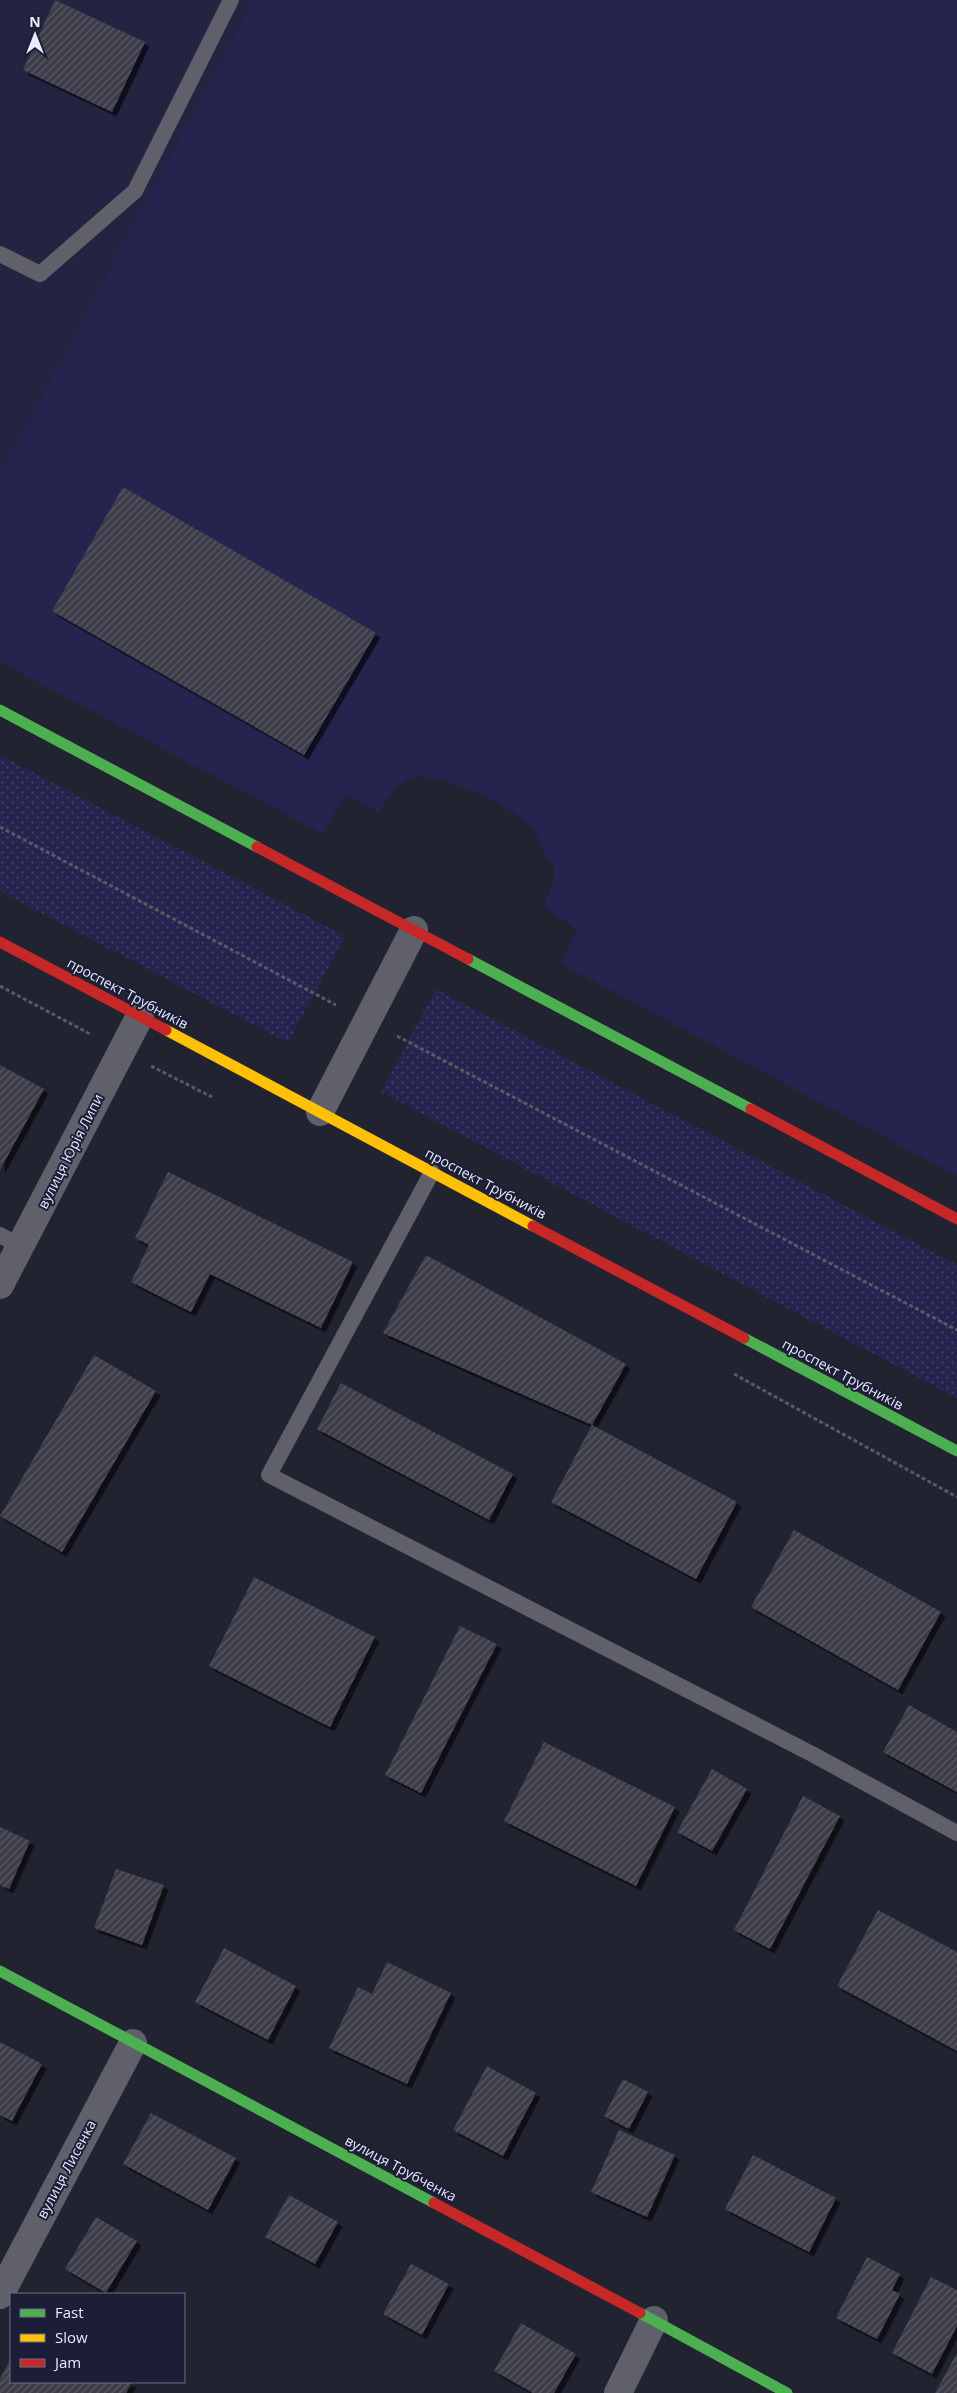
<svg xmlns="http://www.w3.org/2000/svg" width="957" height="2393" font-family="'Open Sans',sans-serif">
<style>
.built{fill:#232441}
.park{fill:url(#park-dots)}
.pitch{fill:#24244f}
.building{fill:url(#building-hatch);filter:url(#shadow)}
.lines{fill:none;stroke-linecap:round;stroke-linejoin:round}
.path{stroke:#585963;stroke-width:3;stroke-dasharray:4 2.5;stroke-linecap:butt}
.lane{stroke:#5f606a;stroke-width:16}
.street{stroke:#5f606a;stroke-width:28}
.fast{stroke:#4caf50;stroke-width:11}
.slow{stroke:#ffc107;stroke-width:11}
.jam{stroke:#c62828;stroke-width:11}
.labels{text-anchor:middle;dominant-baseline:central;stroke-width:4;stroke-linejoin:round;paint-order:stroke}
.street-label{font-size:14px;fill:#e8ebfc;stroke:#1c1d37}
</style>
<defs>
<pattern id="park-dots" width="8" height="8" patternUnits="userSpaceOnUse" patternTransform="scale(1.25)"><rect width="8" height="8" fill="#24244f"/><path d="M2 2h.1M6 6h.1" fill="none" stroke="#444469" stroke-width="1.8" stroke-linecap="round"/></pattern>
<pattern id="building-hatch" width="6" height="6" patternUnits="userSpaceOnUse" patternTransform="scale(1.25)"><rect width="6" height="6" fill="#3e3e4a"/><path d="M-1 1l2-2M0 6l6-6M5 7l2-2" fill="none" stroke="#5a5a65"/></pattern>
<filter id="shadow"><feDropShadow dx="4.5" dy="4.5" stdDeviation="0" flood-color="#0009"/></filter>
</defs>
<rect width="100%" height="100%" fill="#222331"/>
<path class="built" d="M0,0H254L0,476Z"/>
<path class="park" d="M0,755L345,936L288,1043L0,891Z
M436,989L957,1265V1398L381,1092Z"/>
<path class="pitch" d="M254,0H957V1176L560,963L577,930L543,905C548,895 557,881 554,869C553,865 548,860 546,856C541,845 538,835 530,826C514,807 442,773 417,777C400,779 388,799 378,812L345,795L323,834L0,662V476Z"/>
<path class="building" d="M55,0L145,42L112,112L23,70Z
M123,487L376,633L304,755L52,611Z
M0,1065L44,1089L0,1170Z
M168,1172L353,1262L321,1328L210,1274L191,1312L131,1282L149,1245L135,1238Z
M426,1255L626,1364L592,1425L383,1333Z
M94,1355L156,1391L62,1552L0,1516Z
M341,1383L513,1474L489,1520L317,1429Z
M592,1425L737,1502L696,1579L551,1502Z
M794,1530L941,1612L898,1690L751,1607Z
M254,1577L375,1637L330,1727L209,1666Z
M460,1626L497,1644L421,1793L385,1775Z
M909,1705L957,1732V1792L883,1752Z
M544,1742L675,1807L636,1886L504,1821Z
M712,1769L747,1789L712,1851L677,1832Z
M803,1796L840,1816L770,1949L734,1930Z
M0,1827L30,1841L9,1889L0,1885Z
M116,1869L164,1885L142,1945L94,1928Z
M878,1910L957,1952V2051L837,1986Z
M224,1948L296,1986L268,2040L195,2002Z
M387,1962L451,1993L407,2084L329,2048L358,1987L372,1994Z
M0,2042L42,2064L12,2121L0,2115Z
M487,2066L536,2093L503,2156L453,2130Z
M623,2079L648,2092L629,2129L604,2116Z
M151,2113L236,2158L208,2210L123,2164Z
M619,2130L675,2155L647,2217L591,2192Z
M753,2155L836,2198L809,2252L725,2209Z
M289,2195L338,2222L315,2264L265,2237Z
M96,2217L137,2241L106,2293L65,2269Z
M867,2257L900,2274L892,2290L900,2294L877,2339L836,2318Z
M411,2264L449,2284L422,2335L383,2314Z
M931,2277L957,2290V2326L932,2374L892,2353Z
M521,2323L576,2354L554,2393H533L494,2371Z
M957,2353V2393H935Z
M11,2358V2382H132L126,2393H0V2379Z"/>
<g class="lines">
<path class="path" d="M0,827L336,1005
M0,986L92,1035
M397,1036L957,1330
M151,1066L212,1097
M734,1374L957,1497"/>
<path class="lane" d="M0,254L40,274L135,191L231,0
M432,1172L269,1475L812,1754L957,1833
M0,1235L20,1246"/>
<path class="street" d="M320,1112L414,930
M0,1285L140,1016
M0,2295L133,2043
M618,2393L654,2320"/>
<path class="fast" d="M0,710L257,847
M468,959L751,1109
M744,1338L957,1451
M0,1971L434,2203
M640,2313L787,2393"/>
<path class="slow" d="M166,1030L533,1226"/>
<path class="jam" d="M257,847L468,959
M0,942L166,1030
M751,1109L957,1219
M533,1226L744,1338
M434,2203L640,2313"/>
</g>
<g class="labels">
<g class="street-label">
<text transform="translate(128 993) rotate(28)">проспект Трубників</text>
<text transform="translate(70 1151) rotate(-63)">вулиця Юрія Липи</text>
<text transform="translate(486 1183) rotate(28)">проспект Трубників</text>
<text transform="translate(843 1374) rotate(28)">проспект Трубників</text>
<text transform="translate(401 2168) rotate(28)">вулиця Трубченка</text>
<text transform="translate(66 2169) rotate(-62)">вулиця Лисенка</text>
</g>
</g>
<rect x="10" y="2293" width="175" height="90" fill="#1c1d37" stroke="#6e6f86"/>
<rect x="20" y="2309" width="25" height="8" fill="#4caf50" stroke="#6e6f86"/>
<text x="55" y="2318" font-size="15" fill="#e8ebfc">Fast</text>
<rect x="20" y="2334" width="25" height="8" fill="#ffc107" stroke="#6e6f86"/>
<text x="55" y="2343" font-size="15" fill="#e8ebfc">Slow</text>
<rect x="20" y="2359" width="25" height="8" fill="#c62828" stroke="#6e6f86"/>
<text x="55" y="2368" font-size="15" fill="#e8ebfc">Jam</text>
<g transform="translate(35 35)" stroke="#1c1d37" stroke-width="4" paint-order="stroke">
<path d="M0-4L9 19L0 12L-9 19Z" fill="#e8ebfc"/>
<text y="-8" font-size="14" font-weight="bold" text-anchor="middle" fill="#e8ebfc">N</text>
</g>
</svg>
